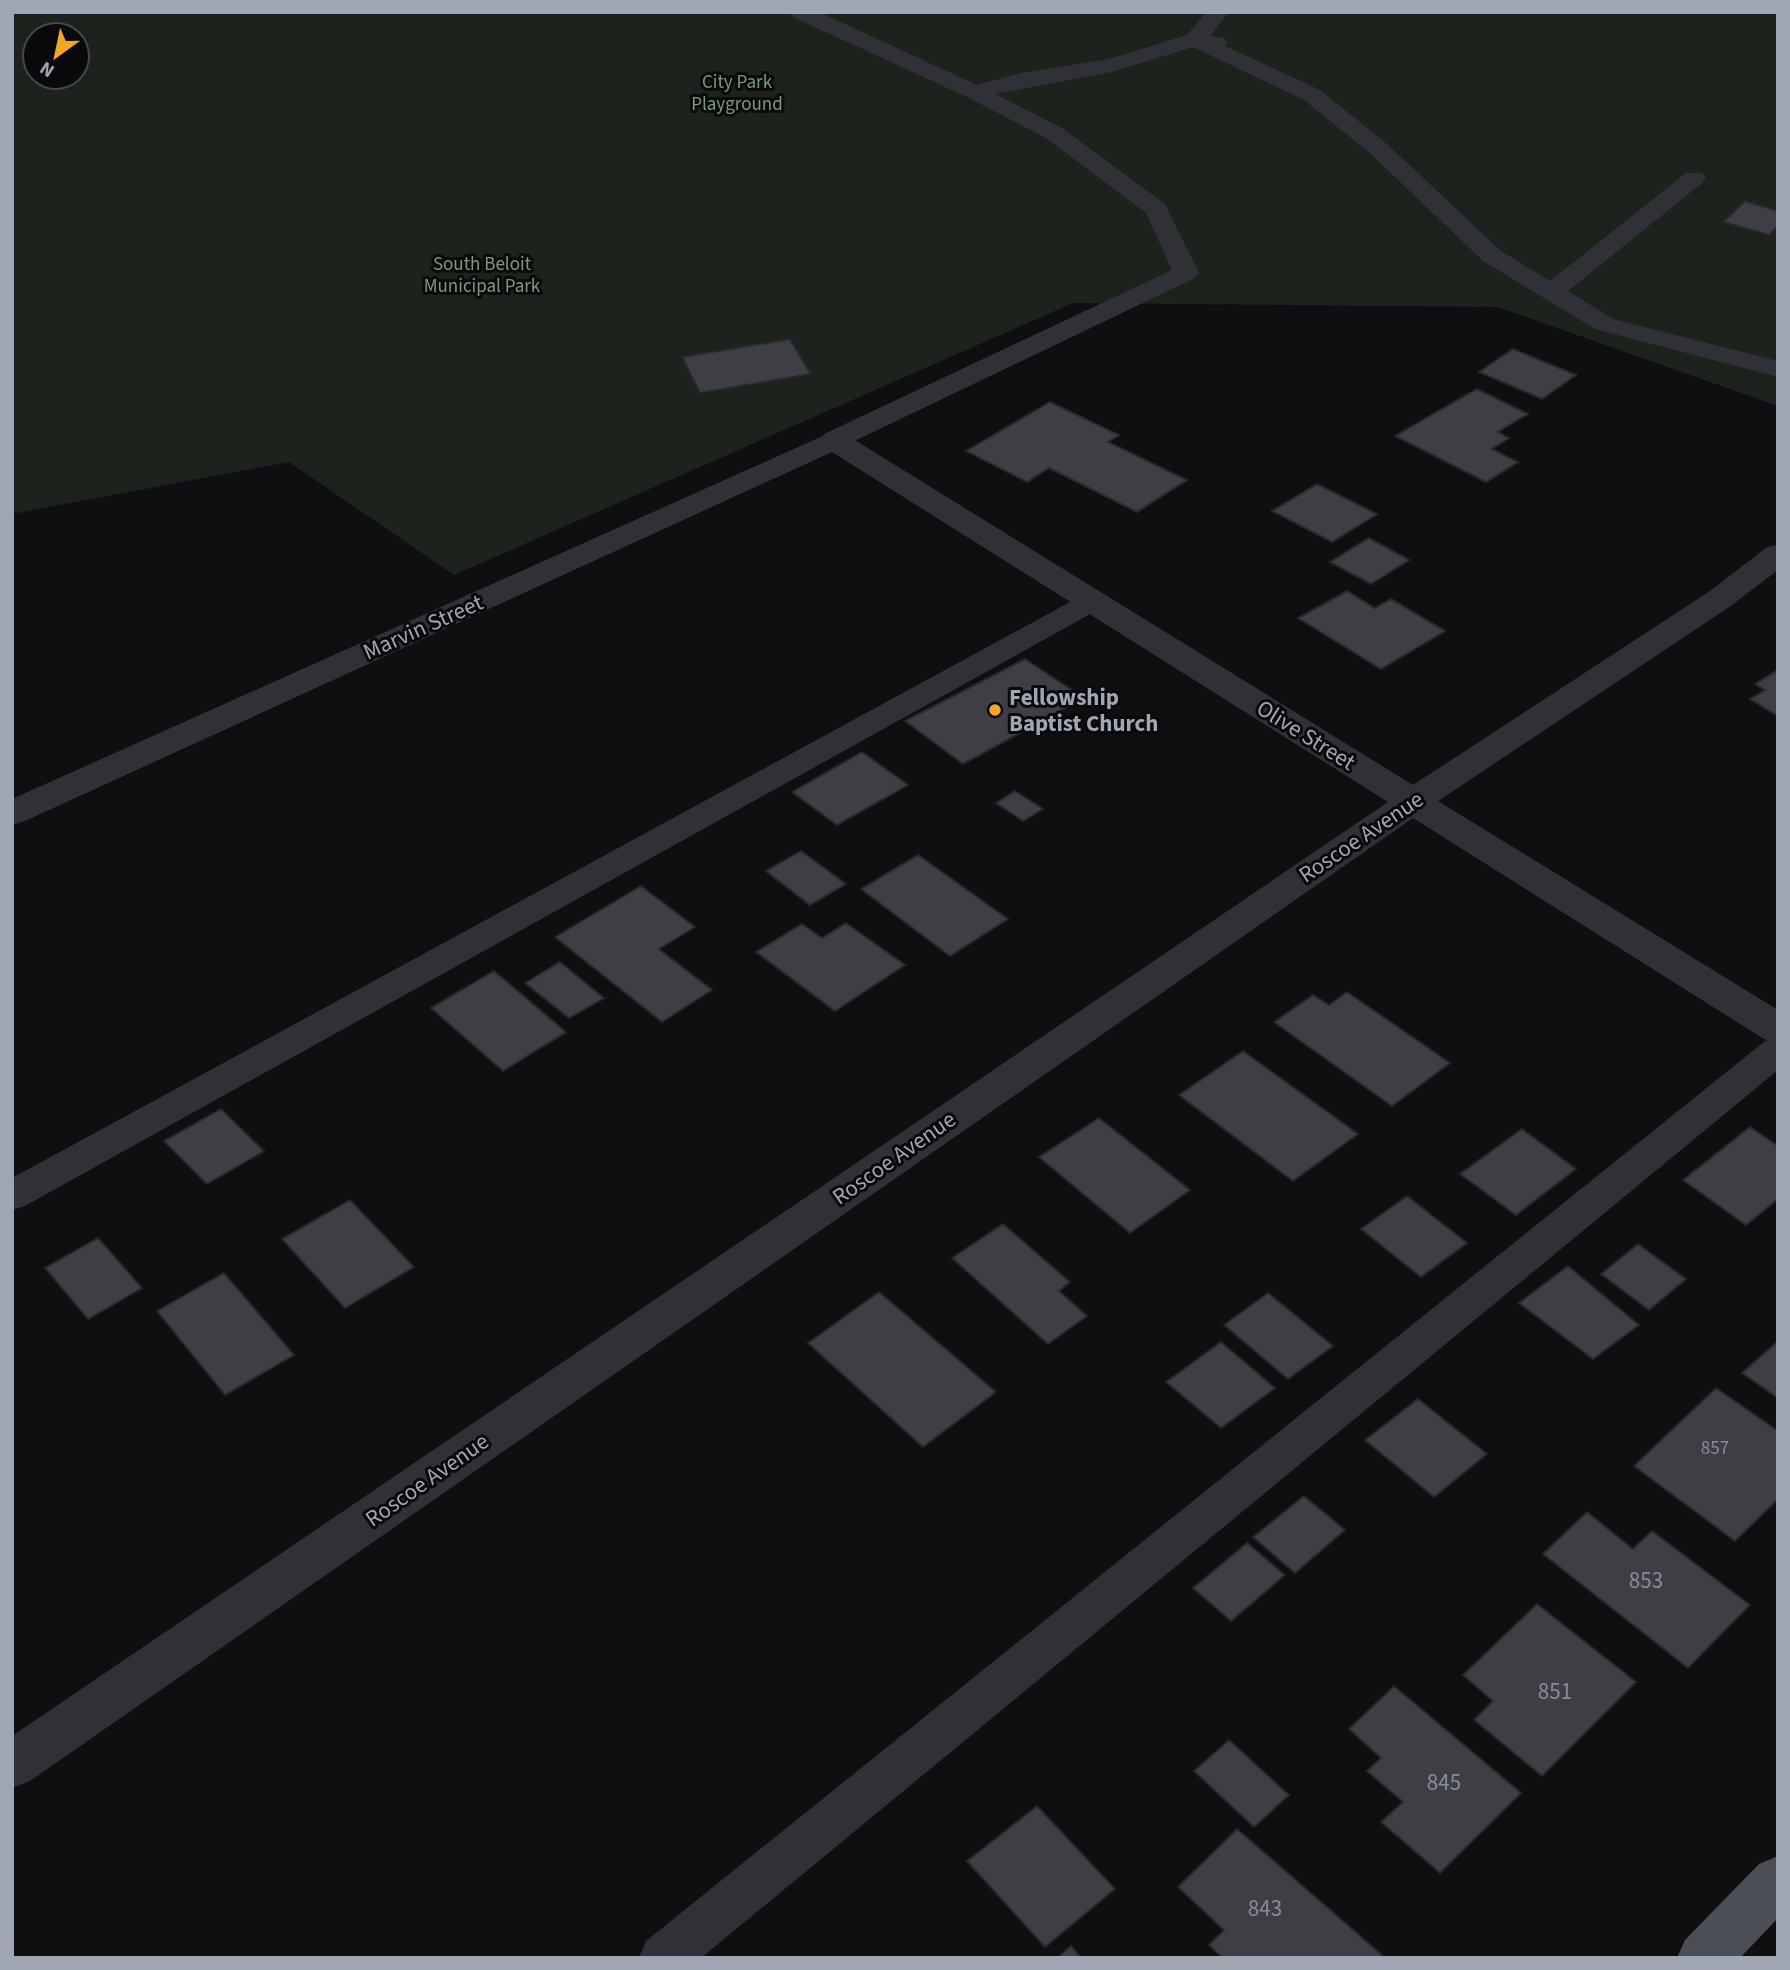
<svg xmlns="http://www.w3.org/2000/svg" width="1790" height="1970" font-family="'Source Sans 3',sans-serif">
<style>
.green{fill:#1c231c;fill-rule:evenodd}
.building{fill:#3e3f44;stroke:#29292d;stroke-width:2}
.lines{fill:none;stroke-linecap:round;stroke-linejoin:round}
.service{fill:#303136;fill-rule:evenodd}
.minor{fill:#303136;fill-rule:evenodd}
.primary{fill:#4c4e55;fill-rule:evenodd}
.poi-dot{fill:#f3a625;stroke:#0a0a0c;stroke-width:2.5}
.labels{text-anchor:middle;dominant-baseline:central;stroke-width:6;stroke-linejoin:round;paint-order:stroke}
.far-park-label{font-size:19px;fill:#779d77;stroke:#0a0a0c}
.number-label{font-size:19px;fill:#888c96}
.street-label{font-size:23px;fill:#a0a6b2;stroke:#0a0a0c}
.poi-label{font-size:23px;font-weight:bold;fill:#a0a6b2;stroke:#0a0a0c;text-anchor:start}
.near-number-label{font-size:23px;fill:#888c96}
</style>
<rect width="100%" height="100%" fill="#0f0f11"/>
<path class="green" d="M12,12H1778V406L1498,307L1073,303L454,575L289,462L12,514ZM35,35H77V77H35Z"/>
<path class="building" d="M1745,201L1778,211V226L1769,235L1723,222Z
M790,339L811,374L700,393L682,357Z
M1513,349L1576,375L1542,399L1479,372Z
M1477,389L1528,414L1498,432L1509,438L1492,449L1518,462L1486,482L1395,436Z
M1050,402L1119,435L1108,442L1187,480L1137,512L1049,468L1027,482L966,451Z
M1317,484L1377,514L1332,542L1272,511Z
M1369,538L1409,560L1371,584L1330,562Z
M1347,591L1375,608L1391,599L1445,631L1381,669L1298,618Z
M1025,659L1084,698L963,764L905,721Z
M1778,670V716L1750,699L1765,690L1755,684Z
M862,752L908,785L837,825L792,792Z
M1015,791L1043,809L1023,821L996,803Z
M801,851L846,884L810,905L766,871Z
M918,855L1008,919L950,956L861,889Z
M641,886L695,927L659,949L712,990L662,1022L555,937Z
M846,923L905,965L835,1011L756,952L802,924L822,938Z
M560,962L604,998L569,1018L525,983Z
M494,971L566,1032L503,1071L431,1008Z
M1347,992L1450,1063L1392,1106L1274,1022L1313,995L1329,1005Z
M1243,1051L1358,1134L1293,1181L1179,1095Z
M221,1109L264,1151L207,1184L164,1141Z
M1099,1118L1190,1190L1130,1233L1039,1157Z
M1750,1127L1778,1146V1199L1746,1225L1683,1180Z
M1522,1129L1576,1169L1516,1215L1460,1174Z
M1407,1196L1467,1243L1421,1277L1361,1229Z
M350,1200L414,1267L345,1308L282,1239Z
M1003,1224L1070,1282L1059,1291L1087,1316L1048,1344L952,1258Z
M98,1238L142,1288L88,1319L45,1268Z
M1638,1244L1686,1279L1649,1310L1601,1274Z
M1568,1266L1639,1325L1593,1359L1519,1303Z
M224,1273L294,1355L225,1395L157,1311Z
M879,1292L996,1392L923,1447L808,1343Z
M1268,1293L1333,1346L1288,1379L1224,1325Z
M1778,1341V1398L1742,1373Z
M1221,1342L1275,1388L1221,1428L1166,1382Z
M1716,1388L1778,1431V1499L1735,1541L1634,1466Z
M1418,1399L1487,1454L1434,1497L1365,1440Z
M1304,1496L1345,1530L1295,1573L1253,1537Z
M1587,1512L1633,1549L1652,1531L1750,1605L1688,1668L1543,1554Z
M1247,1543L1285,1575L1231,1621L1193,1588Z
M1537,1604L1636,1682L1542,1776L1474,1720L1493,1701L1463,1675Z
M1394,1686L1521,1793L1440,1873L1381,1822L1403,1802L1367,1771L1381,1758L1349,1729Z
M1229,1740L1289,1795L1254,1827L1194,1771Z
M1037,1806L1115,1889L1045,1947L967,1861Z
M1237,1829L1382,1955L1380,1958H1223L1209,1945L1224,1930L1178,1887Z
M1071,1946L1081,1958H1057Z"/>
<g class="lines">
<path class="service" d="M790,12H819L977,85L1021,73L1109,59L1187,35L1206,12H1229L1210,36L1224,38L1227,43L1225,46L1320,90L1387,144L1501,251L1550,281L1686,173H1702L1706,178L1702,183L1568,291L1613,319L1778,361V377L1595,329L1483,261L1371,154L1304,100L1193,47L1112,72L995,94L1062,128L1165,204L1199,273L1195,278L844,446L834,448L824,446L820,440L824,434L1172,270L1146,213L1046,138L967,97L793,17Z
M1091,593L1101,596L1106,602L1101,608L25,1206L12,1210V1178L1081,596Z
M1778,1037V1070L701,1958H639L646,1941L1765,1041Z"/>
<path class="minor" d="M834,431L845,434L1413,785L1710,591L1767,547L1778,545V570L1732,605L1438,801L1778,1010V1043L1764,1039L1413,818L30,1781L12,1788V1736L1388,802L832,452L25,821L12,825V799Z"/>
<path class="primary" d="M1778,1856V1918L1740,1958H1677L1685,1940L1759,1864Z"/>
</g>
<circle class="poi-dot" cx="995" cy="710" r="7"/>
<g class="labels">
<g class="far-park-label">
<text x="737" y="82">City Park<tspan x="737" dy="22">Playground</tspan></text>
<text x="482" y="264">South Beloit<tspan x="482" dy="22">Municipal Park</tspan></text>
</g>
<g class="number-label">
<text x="1715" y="1448">857</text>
</g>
<g class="street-label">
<text transform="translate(423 627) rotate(-24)">Marvin Street</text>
<text transform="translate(1306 735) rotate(32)">Olive Street</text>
<text transform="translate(1361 837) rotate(-34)">Roscoe Avenue</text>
<text transform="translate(894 1158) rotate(-35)">Roscoe Avenue</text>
<text transform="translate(427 1480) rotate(-35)">Roscoe Avenue</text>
</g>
<g class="poi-label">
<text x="1009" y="697">Fellowship<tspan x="1009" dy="26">Baptist Church</tspan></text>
</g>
<g class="near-number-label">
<text x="1646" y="1580">853</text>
<text x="1555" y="1691">851</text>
<text x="1444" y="1782">845</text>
<text x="1265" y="1908">843</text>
</g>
</g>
<rect width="1790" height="1970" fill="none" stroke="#a0a6b2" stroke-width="28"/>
<g transform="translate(56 56) rotate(213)"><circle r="33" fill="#0a0a0c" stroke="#46484e" stroke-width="2"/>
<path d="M0-5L12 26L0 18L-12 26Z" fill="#f3a625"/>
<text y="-10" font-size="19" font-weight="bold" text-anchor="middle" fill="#a0a6b2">N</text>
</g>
</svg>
